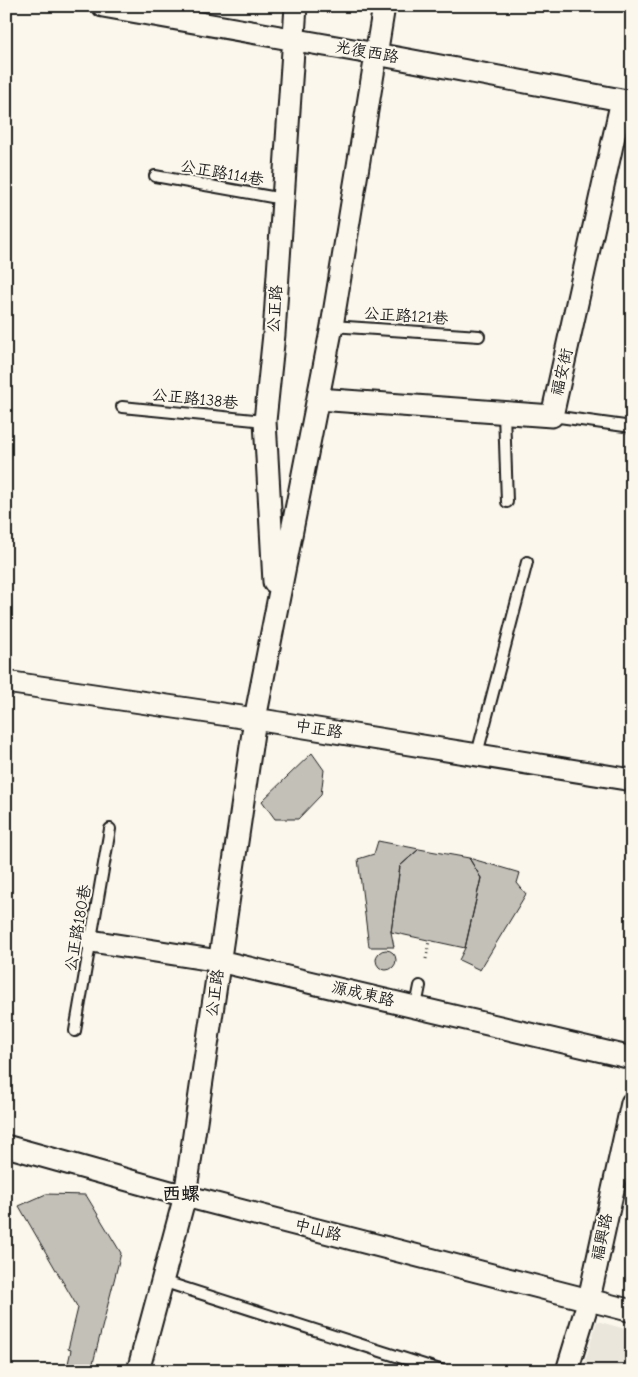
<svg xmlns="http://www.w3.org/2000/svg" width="638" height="1377" font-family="'Comic Neue','LXGW WenKai TC',sans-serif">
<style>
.built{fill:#eae6dc}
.building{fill:#c3c0b8;stroke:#1c1c1c}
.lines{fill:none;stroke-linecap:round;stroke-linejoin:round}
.lane-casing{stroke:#1c1c1c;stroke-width:14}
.street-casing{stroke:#1c1c1c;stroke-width:25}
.path{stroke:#1c1c1c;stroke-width:3;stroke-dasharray:1 4;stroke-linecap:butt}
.lane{stroke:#fbf7ec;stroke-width:10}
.street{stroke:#fbf7ec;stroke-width:21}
.labels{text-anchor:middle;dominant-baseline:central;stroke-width:4;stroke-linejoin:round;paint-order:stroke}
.street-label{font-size:16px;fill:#1c1c1c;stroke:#fbf7ec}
.quarter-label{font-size:19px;font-weight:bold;fill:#1c1c1c;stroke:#fbf7ec}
</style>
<rect width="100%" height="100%" fill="#fbf7ec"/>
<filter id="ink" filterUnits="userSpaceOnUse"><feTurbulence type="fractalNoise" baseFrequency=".02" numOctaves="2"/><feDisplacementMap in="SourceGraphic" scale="10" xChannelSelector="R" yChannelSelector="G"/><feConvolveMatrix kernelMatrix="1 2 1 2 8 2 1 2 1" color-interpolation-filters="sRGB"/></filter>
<g filter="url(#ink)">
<path class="built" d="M597,1321L632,1331V1371H582Z"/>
<path class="building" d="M312,753L324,770L321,795L298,819H275L262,801Z
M378,841L419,849L400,866L391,932L394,947H369L358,859L374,854Z
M419,849L469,858L481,878L465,948L391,932L400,866Z
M469,858L520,873L517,883L526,894L480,970L459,960L465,948L481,878Z
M376 960a10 10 0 1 1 20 0a10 10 0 1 1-20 0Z
M46,1194L86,1195L121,1253L91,1371L67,1368L71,1350L68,1349L78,1308L19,1206Z"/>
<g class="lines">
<defs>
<path id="lane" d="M155,176L283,199
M332,326L479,336
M122,407L265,421
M504,412L507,502
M552,416L632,427
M477,754L527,562
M416,1006L420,986
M75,1031L110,829
M162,1281L443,1371"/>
<path id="street" d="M103,6L376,54L632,102
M318,399L552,416L622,100
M274,582L265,421L274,334L296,6
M6,682L255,719L632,780
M91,941L219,961L632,1058
M6,1146L185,1196L632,1311
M138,1371L185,1196L255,719L332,326L384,6
M567,1371L589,1299L632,1103"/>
</defs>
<use href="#lane" class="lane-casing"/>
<use href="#street" class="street-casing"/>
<path class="path" d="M426,959L429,941"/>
<use href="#lane" class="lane"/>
<use href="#street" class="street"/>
</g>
</g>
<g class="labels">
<g class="street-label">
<text transform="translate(367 52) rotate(10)">光復西路</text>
<text transform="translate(222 173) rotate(10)">公正路114巷</text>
<text transform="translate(275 309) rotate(-86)">公正路</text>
<text transform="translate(406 316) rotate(4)">公正路121巷</text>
<text transform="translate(562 372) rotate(-77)">福安街</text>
<text transform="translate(195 399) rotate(6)">公正路138巷</text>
<text transform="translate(319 729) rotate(9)">中正路</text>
<text transform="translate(78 928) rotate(-80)">公正路180巷</text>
<text transform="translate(215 993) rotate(-82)">公正路</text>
<text transform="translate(363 994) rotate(13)">源成東路</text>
<text transform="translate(318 1230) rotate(14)">中山路</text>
<text transform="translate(602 1237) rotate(-78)">福興路</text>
</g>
<g class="quarter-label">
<text x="181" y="1194">西螺</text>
</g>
</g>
<rect width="638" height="1377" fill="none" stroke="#fbf7ec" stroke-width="25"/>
<rect x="12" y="12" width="613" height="1352" fill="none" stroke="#1c1c1c" stroke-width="2" filter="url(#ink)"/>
</svg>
